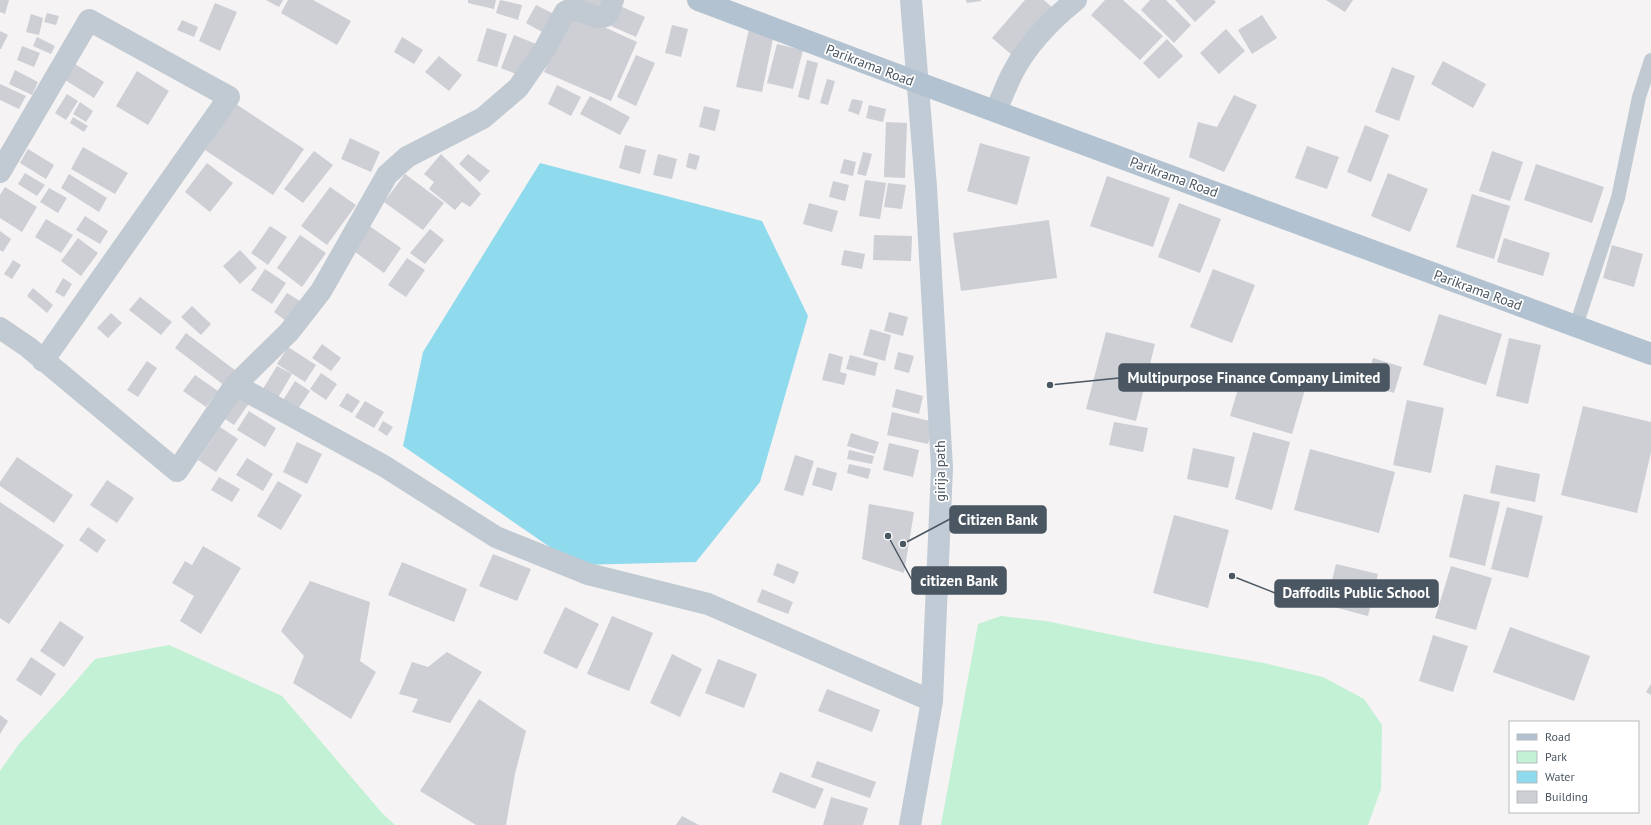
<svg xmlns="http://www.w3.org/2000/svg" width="1651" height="825" font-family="'PT Sans',sans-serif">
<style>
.green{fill:#c3f1d5}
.water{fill:#90daee}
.building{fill:#cdcfd5}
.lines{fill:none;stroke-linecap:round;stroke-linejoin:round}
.service{stroke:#c1cad2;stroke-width:14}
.minor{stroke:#c1cad2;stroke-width:22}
.secondary{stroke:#c1cbd6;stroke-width:22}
.primary{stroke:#b3c2d1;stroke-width:22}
.labels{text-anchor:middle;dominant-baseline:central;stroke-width:3.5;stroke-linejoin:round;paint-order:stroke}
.street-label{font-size:14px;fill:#4a5661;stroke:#fff}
.leader{fill:none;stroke:#4a5661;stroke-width:1.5}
.callout-dot{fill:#4a5661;stroke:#fff;stroke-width:1.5}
.callout{fill:#4a5661;stroke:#4a5661;stroke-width:1.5}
.callout-label{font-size:15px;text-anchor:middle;font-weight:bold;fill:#fff}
</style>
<rect width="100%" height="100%" fill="#f5f3f3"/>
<path class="green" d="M1001,616L1046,621L1156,644L1264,663L1323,677L1364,699L1382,725L1381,789L1368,825H941L978,624Z
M169,645L282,696L382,813L395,825H0V771L19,744L64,695L95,659Z"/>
<path class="water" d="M540,163L762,221L808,316L760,482L696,562L576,565L403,446L423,352Z"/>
<path class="building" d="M0,0H9L5,14L0,12Z
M266,0H283L279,7Z
M288,0H313L351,21L337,45L281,13Z
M468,0H496L494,9L468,3Z
M500,0L522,5L518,20L496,13Z
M579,0H602L599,14Z
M966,0H981V1L967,3Z
M1025,0H1044L1053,8L1012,55L992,38Z
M1105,0H1123L1163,36L1140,60L1091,15Z
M1150,0H1166L1191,25L1174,43L1141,10Z
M1175,0H1214L1216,2L1195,22Z
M1326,0H1353L1345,12Z
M215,3L237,12L220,51L199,41Z
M536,5L554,14L544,33L526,23Z
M620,6L645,17L636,37L611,26Z
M571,12L637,42L611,101L544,72Z
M47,13L59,16L56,25L44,22Z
M31,14L43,18L39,35L26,32Z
M1262,15L1277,38L1252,54L1238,30Z
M182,20L198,27L194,37L177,30Z
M672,25L688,29L681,57L665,53Z
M487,28L507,34L497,67L477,61Z
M749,29L774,34L762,92L736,87Z
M1226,29L1245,51L1219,74L1200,53Z
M0,31L8,35L1,49H0Z
M514,35L536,44L523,77L501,68Z
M37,37L55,46L51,54L33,46Z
M402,37L423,50L414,64L394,52Z
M1167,39L1183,56L1159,79L1143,63Z
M777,44L803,50L793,89L767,83Z
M22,46L40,53L34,67L17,60Z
M636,55L655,63L636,106L617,97Z
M439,56L462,75L449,91L425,72Z
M807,60L818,63L809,100L798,97Z
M1443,61L1486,84L1473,108L1431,84Z
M75,64L104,82L94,98L65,80Z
M1392,67L1415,76L1399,121L1375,112Z
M15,70L38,82L32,95L9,84Z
M137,71L169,91L148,125L116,106Z
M827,79L835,81L828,105L820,103Z
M0,84L26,96L19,109L0,100Z
M557,85L581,97L571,116L548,104Z
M67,94L78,101L66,120L55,113Z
M1234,95L1257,105L1224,172L1189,157L1198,122L1217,127Z
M590,96L630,117L620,135L580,114Z
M852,99L863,101L859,115L848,111Z
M80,102L93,111L86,122L73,114Z
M236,104L304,149L273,195L205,150Z
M869,105L886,109L883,122L866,118Z
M704,106L720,110L715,131L699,127Z
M73,117L88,126L84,132L70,123Z
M886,122L907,123L905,178L884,177Z
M1365,125L1389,135L1371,182L1347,172Z
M350,138L380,152L371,172L341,159Z
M980,143L1030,157L1017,205L967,191Z
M625,145L646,150L640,174L619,168Z
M1307,146L1339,157L1327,189L1295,178Z
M83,147L128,173L115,194L71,169Z
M28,149L54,165L46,179L20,163Z
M314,151L333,165L303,203L284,189Z
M1492,151L1523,162L1510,201L1479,191Z
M863,152L872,154L866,176L857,174Z
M689,153L700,156L696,170L686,167Z
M441,154L481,194L470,207L462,202L455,210L429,189L434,182L424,174Z
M468,154L490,171L480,182L459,164Z
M658,154L677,159L672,179L653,175Z
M844,159L856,162L853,176L840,173Z
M207,163L233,183L210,212L185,192Z
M1536,164L1604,187L1592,223L1524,200Z
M25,173L45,185L37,196L18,184Z
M1388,173L1428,189L1410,232L1371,216Z
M69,174L107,198L99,212L61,188Z
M405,174L444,203L423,230L384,202Z
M1107,176L1170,198L1153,247L1090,226Z
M865,180L886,183L880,219L859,216Z
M833,181L849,185L845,201L829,197Z
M888,183L906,185L902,209L884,207Z
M5,187L37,207L22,232L0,218V195Z
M330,187L356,205L327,245L301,226Z
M49,188L67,198L58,213L40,202Z
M1472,194L1510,206L1494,259L1456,247Z
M809,203L838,211L832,232L803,224Z
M1179,203L1221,219L1200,273L1158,257Z
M85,216L108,231L100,244L76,230Z
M46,219L73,235L61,253L35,237Z
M1049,220L1057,278L961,291L953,233Z
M368,225L401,248L384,273L351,249Z
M270,226L287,237L268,265L251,253Z
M430,229L444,240L425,264L410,253Z
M0,231L11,239L3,252L0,250Z
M300,235L326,253L302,287L277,268Z
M874,235L912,236L911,261L873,260Z
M78,238L98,253L81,276L61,261Z
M1504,238L1550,253L1543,276L1497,262Z
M1612,245L1643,254L1634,287L1603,278Z
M240,250L257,268L240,284L223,266Z
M844,250L865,254L862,269L841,265Z
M407,258L425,270L406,297L388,285Z
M13,260L21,265L12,279L4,274Z
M265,269L286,283L272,304L251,290Z
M1213,269L1255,285L1232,343L1190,327Z
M63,278L72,284L64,297L55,292Z
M33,288L53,305L47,313L27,296Z
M287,293L300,301L286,321L274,312Z
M140,297L172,322L161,335L129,310Z
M192,306L211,324L201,335L181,317Z
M889,312L908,317L903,336L884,331Z
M111,313L122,323L108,338L97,328Z
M1439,314L1502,334L1486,385L1423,365Z
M870,329L891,335L885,361L863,355Z
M1106,332L1155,344L1136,421L1086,409Z
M186,333L236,371L225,386L175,348Z
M1509,338L1541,345L1528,404L1496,396Z
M322,344L341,358L331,371L312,358Z
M288,347L316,365L305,382L277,364Z
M898,352L914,356L909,373L894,369Z
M829,353L843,357L840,372L847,374L844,385L822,380Z
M850,355L878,363L875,376L846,369Z
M1373,358L1402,367L1394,393L1365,384Z
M147,361L157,368L138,397L127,390Z
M1245,365L1307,383L1292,434L1230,416Z
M277,366L292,374L276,401L261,392Z
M321,373L337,384L326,400L310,389Z
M195,375L218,391L206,407L183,391Z
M295,381L310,391L294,415L280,405Z
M896,389L923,396L919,414L892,407Z
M347,393L360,401L352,413L339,406Z
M237,394L250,402L234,425L222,417Z
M1407,400L1444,408L1431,473L1393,465Z
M365,401L384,412L374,428L355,417Z
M1583,406L1651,422V452L1637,513L1561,495Z
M249,411L276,428L265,447L237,430Z
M892,412L934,422L928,444L887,435Z
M383,421L393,427L387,436L378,430Z
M1114,422L1148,428L1143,452L1109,445Z
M220,427L238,439L216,472L198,460Z
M1253,432L1290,442L1272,510L1235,499Z
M851,433L879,442L875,454L847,446Z
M297,442L322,454L307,484L283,472Z
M889,443L919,450L913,477L883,470Z
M1193,448L1235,457L1228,488L1187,479Z
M1310,449L1395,472L1379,533L1294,510Z
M849,450L874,456L872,464L847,459Z
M795,455L814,461L803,496L784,490Z
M17,457L73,495L54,523L0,486V482Z
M247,458L273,474L263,491L236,475Z
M849,464L871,469L868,479L847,473Z
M1496,465L1540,474L1535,502L1490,493Z
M817,467L837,473L832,491L812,485Z
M219,477L240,489L232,502L211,490Z
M107,480L134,498L117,523L90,505Z
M278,481L302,495L281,530L257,516Z
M1464,494L1500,502L1485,566L1449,557Z
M0,502L64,545L9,624L0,618Z
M869,504L914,512L904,573L862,559Z
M1507,507L1543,516L1528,578L1491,569Z
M1174,515L1229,530L1208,608L1153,593Z
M88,527L106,540L97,553L79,540Z
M203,546L241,568L201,634L180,621L194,596L172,583L185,561L192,565Z
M493,554L531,569L517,601L479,586Z
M402,562L467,589L454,622L388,595Z
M777,563L799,572L794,584L773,575Z
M1336,564L1378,574L1368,616L1326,605Z
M1451,566L1492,578L1476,630L1435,618Z
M310,581L370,602L360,661L376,672L351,719L293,683L304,656L281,631Z
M762,589L793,602L788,614L757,602Z
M565,607L599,624L577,669L543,653Z
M612,616L653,633L629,691L587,674Z
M60,621L84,637L64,667L40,651Z
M1510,627L1590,656L1574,701L1493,672Z
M1433,635L1468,646L1453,692L1419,681Z
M447,652L482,672L450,723L412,712L418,699L399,694L412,662L428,667Z
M672,654L702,669L680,717L650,703Z
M31,657L56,674L41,696L16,680Z
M718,659L757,674L744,708L705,693Z
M1651,684V695L1646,692Z
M827,689L880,710L872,732L818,711Z
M479,699L526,731L515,774L506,825H476L420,791Z
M0,715L8,721L0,734Z
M817,761L876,782L870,798L811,777Z
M780,772L824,789L815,809L772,792Z
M831,797L868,808L863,825H823Z
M682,816L699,825H676Z"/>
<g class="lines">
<path class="service" d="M1576,326L1618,198L1639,97L1651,60"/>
<path class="minor" d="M996,111C1001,99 1006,86 1012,74C1027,45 1051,20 1076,0
M0,172L89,20L229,97L43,361
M0,328L28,347L177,471L235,385L289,332L321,291L387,175L407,157L483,118L518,88L543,52L565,12C579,3 600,27 609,12C611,9 611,4 613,0
M235,385L384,466L496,537L588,574L708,604L932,701"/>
<path class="secondary" d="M910,825L932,701L942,468L926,187L911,0"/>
<path class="primary" d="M698,0L919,83L1651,354"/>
</g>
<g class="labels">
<g class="street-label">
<text transform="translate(870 65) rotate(21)">Parikrama Road</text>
<text transform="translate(1174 177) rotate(20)">Parikrama Road</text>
<text transform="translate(1478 290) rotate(20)">Parikrama Road</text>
<text transform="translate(940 471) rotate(-90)">girija path</text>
</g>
</g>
<path class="leader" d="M1050 385L1119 378M903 544L950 519M888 536L912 580M1232 576L1275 593"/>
<g class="callout-dot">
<circle cx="1050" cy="385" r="4"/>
<circle cx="903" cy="544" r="4"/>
<circle cx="888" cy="536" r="4"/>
<circle cx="1232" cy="576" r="4"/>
</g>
<g class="callout">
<rect x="1119" y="364" width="270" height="27" rx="4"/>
<rect x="950" y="506" width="96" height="27" rx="4"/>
<rect x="912" y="567" width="94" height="27" rx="4"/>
<rect x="1275" y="580" width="163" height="27" rx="4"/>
</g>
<g class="callout-label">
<text x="1254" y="383">Multipurpose Finance Company Limited</text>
<text x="998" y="525">Citizen Bank</text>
<text x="959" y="586">citizen Bank</text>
<text x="1356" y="598">Daffodils Public School</text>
</g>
<rect x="1509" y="721" width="130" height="92" fill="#ffffff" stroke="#b7bbc0"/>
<rect x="1517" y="734" width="20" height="6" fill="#b3c2d1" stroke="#b7bbc0"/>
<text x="1545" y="741" font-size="12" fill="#4a5661">Road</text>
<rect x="1517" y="751" width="20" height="12" fill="#c3f1d5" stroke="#b7bbc0"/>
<text x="1545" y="761" font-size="12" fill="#4a5661">Park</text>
<rect x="1517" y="771" width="20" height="12" fill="#90daee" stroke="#b7bbc0"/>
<text x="1545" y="781" font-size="12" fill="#4a5661">Water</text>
<rect x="1517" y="791" width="20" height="12" fill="#cdcfd5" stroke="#b7bbc0"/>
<text x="1545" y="801" font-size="12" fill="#4a5661">Building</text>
</svg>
